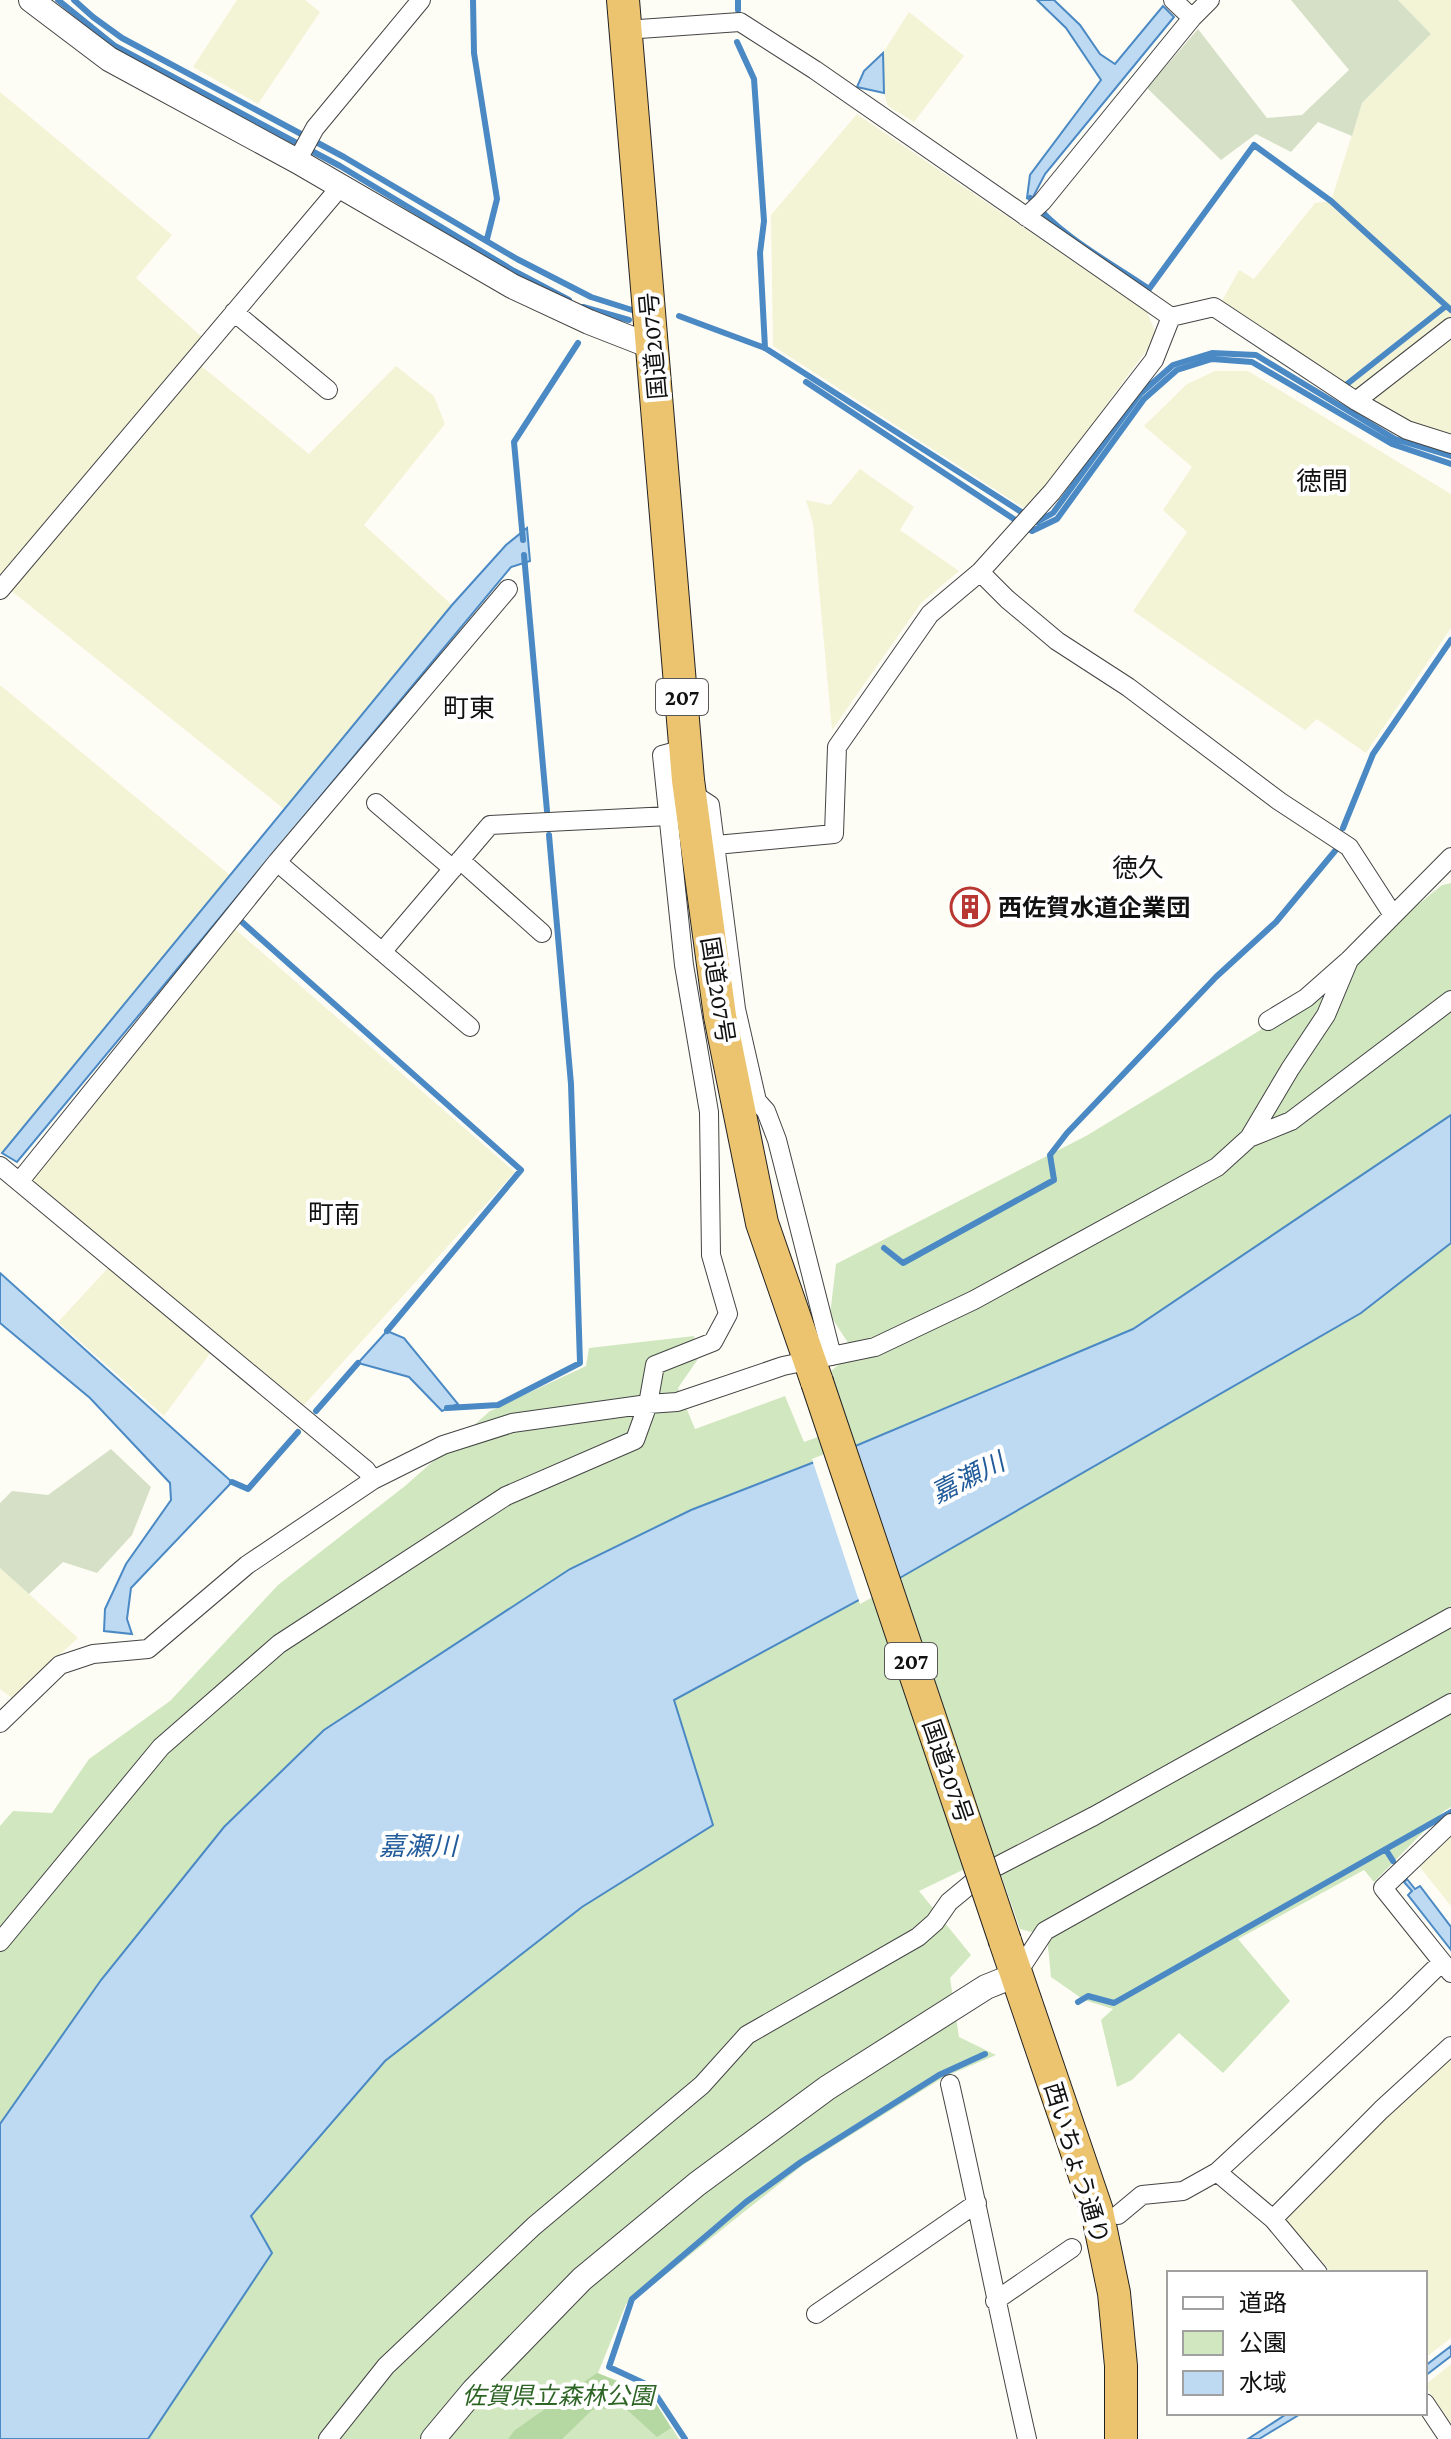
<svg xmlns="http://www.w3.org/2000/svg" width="1451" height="2439" font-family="'Crimson Pro','Noto Sans JP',serif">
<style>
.farmland{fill:#f3f3d6}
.green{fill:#d1e7c0}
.forest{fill:#b5d7a1}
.cemetery{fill:#d6e0c6}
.water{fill:#bddaf2;stroke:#4a89c4;stroke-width:2}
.pier{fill:#fefdf5}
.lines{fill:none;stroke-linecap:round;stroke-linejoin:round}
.stream{stroke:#4a89c4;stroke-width:6}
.minor-casing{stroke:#444;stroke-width:20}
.tertiary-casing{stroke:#444;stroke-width:26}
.trunk-casing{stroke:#222;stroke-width:34}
.minor{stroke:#fff;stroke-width:18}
.tertiary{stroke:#fff;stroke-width:24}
.trunk{stroke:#ecc46f;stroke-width:32}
.trunk-bridge-casing{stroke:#222;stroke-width:34;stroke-linecap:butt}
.trunk-bridge{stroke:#ecc46f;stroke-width:32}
.labels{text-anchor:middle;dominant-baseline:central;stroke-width:8;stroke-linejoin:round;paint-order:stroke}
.shield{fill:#fff;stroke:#585858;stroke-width:2}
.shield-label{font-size:22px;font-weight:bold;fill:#111}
.street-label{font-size:24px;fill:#111;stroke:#fff}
.poi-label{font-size:24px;font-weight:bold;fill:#111;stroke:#fff;text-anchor:start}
.park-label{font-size:24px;font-style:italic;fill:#2d6525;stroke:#fff}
.neighbourhood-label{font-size:26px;fill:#111;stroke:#fff}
.water-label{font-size:26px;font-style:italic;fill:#225c9b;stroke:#fff}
</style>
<rect width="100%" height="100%" fill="#fefdf5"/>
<path class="farmland" d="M237,0H305L320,12L258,104L193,67Z
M1398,0H1451V439L1376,407L1222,301L1239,270L1254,279L1315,203L1331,201L1362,103L1431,34Z
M909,12L964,56L914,122L888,106L884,93L883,53Z
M0,92L172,235L136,278L202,337L188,355L309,454L396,366L434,396L445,424L364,525L452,605L284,809L9,589L0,599Z
M857,114L1147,312L1157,336L1053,477L1024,508L773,346L771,215Z
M1215,371H1248L1451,494V628L1366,753L1317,719L1305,730L1133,611L1187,532L1163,510L1192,467L1144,426L1187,384Z
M860,469L914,507L900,530L959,571L921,603L832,730L813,523L806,500L830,505Z
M0,685L230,875L2,1153L0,1151Z
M235,929L515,1172L304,1405L28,1180Z
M109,1267L211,1352L164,1416L58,1322Z
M0,1568L78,1638L12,1698L0,1689Z
M1451,1836V1906L1419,1866Z
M1451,2059V2338L1425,2358V2273H1332L1286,2219L1391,2113Z
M1451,2364V2424L1425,2385Z"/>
<path class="green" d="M1451,883V1115L1133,1329L853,1447L691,1510L570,1569L101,1980L0,2124V1826L13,1811L52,1813L89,1759L170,1701L278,1585L405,1486L490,1411L586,1366L589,1348L694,1336L698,1359L678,1388L695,1429L785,1396L804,1442L848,1426L831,1371L854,1352L830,1315L836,1264L1086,1136L1277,1020L1442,885Z
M1451,1243V1807L1443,1812L1374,1882L1364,1870L1238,1939L1290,2001L1223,2073L1179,2033L1132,2080L1117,2087L1101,2020L1113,2009L1084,2000L1051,1977L1047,1936L1020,1929L994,1855L919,1891L971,1955L950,1978L959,2037L996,2055L944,2077L803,2165L635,2299L626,2304L598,2373L650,2394L679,2439H148L160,2419L250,2216L385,2060L582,1907L713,1825L674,1700L898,1579L1361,1313Z"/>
<path class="forest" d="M597,2373L650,2394L671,2428L657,2437L624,2407L592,2410L562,2439H508L515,2430Z"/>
<path class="cemetery" d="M1291,0H1398L1431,34L1362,103L1352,136L1318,122L1291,152L1256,134L1221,160L1147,88L1198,29L1267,118L1302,115L1349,70Z
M111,1449L151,1487L132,1535L97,1573L63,1562L29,1594L0,1568V1503L12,1491L48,1495Z"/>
<path class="water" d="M1037,0H1054L1080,25L1100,54L1115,64L1163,6L1174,17L1045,174L1033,197L1027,198L1030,175L1101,80L1066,28Z
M883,53L884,93L857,87L864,71Z
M527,528L530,561L511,567L17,1162L2,1153L452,605L506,545Z
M1451,1115V1243L1361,1313L898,1579L674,1700L713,1825L582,1907L385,2061L251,2216L272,2253L148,2439H0V2124L101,1980L224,1827L324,1730L570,1569L691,1510L853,1447L1133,1329Z
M0,1273L232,1482L131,1588L127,1619L132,1634L104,1631L105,1609L126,1564L171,1500L170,1483L90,1398L0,1323Z
M387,1331L404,1338L458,1404L442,1411L409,1377L358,1363Z
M1407,1879L1415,1889L1420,1886L1451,1927V1950L1408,1895L1412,1891L1404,1882Z
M1451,2346V2356L1425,2376V2366Z
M1288,2413H1302L1259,2439H1248Z"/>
<path class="pier" d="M852,1443L899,1583L860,1604L812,1459Z"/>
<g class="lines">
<path class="stream" d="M58,0L115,46L340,166L514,271L569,300
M74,0L93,17L122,38L344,157L517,259L591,297L632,310
M473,0L474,53L497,199L487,239
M738,10V0
M737,42L754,79L764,221L760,253L765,348
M1030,198C1061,237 1108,261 1149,289L1254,145L1331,201L1451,310
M583,307L629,320
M679,316L765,348L1037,522L1053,513L1140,394L1173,365L1212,353L1256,355L1395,439L1451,456
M806,382L1032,531L1057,519L1144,399L1177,370L1212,359L1252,362L1392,444L1451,464
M1342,388L1446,306
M523,540L514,442L578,343
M524,555L547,811
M1343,828L1373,754L1451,640
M242,922L521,1170L387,1331
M884,1248L903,1263L1054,1180L1050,1155L1067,1133L1216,977L1276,922L1335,851
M447,1408L498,1405L580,1363L571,1084L549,835
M316,1411L358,1363
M232,1482L248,1489L298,1432
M1386,1850L1393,1861
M1078,2002L1088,1996L1114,2003L1451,1812
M685,2439L650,2386L609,2367L632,2299L746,2202L801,2162L939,2075L985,2054"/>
<defs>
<path id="minor" d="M1173,0L1192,18L1210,0
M625,30L740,22L815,70L1171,317L1214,307L1356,401L1407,430L1451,444
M297,161L315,128L421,0
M1026,217L1042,202L1192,18
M234,312L328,390
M1171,317L1154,360L1052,492L980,572L1007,599L1057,641L1128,687L1279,801L1349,847L1393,915
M1356,401L1451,327
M0,590L341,186
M690,792L710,805L736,1009L757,1101L766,1111L777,1140L832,1356
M376,803L453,869
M716,845L834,834L837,747L930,614L980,572
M460,860L542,933
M277,862L470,1027
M382,952L490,825L669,816
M1268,1021L1306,998L1349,960L1451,857
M1249,1138L1291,1121L1451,1000
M0,1166L366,1470L373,1480
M19,1182L277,862L508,589
M0,1723L60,1665L93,1654L148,1649L247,1565L373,1480L443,1445L512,1423L648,1404L677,1402L783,1366L875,1347L974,1300L1217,1167L1249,1138L1290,1069L1326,1015L1349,960
M1451,1823L1383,1888L1451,1973
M0,1942L161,1747L279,1644L506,1496L635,1440L648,1404L655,1365L713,1342L728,1314L711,1255L709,1112L684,965L662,755L673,752L685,741
M1016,1975L1045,1931L1451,1703
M950,2084C977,2202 1000,2321 1027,2439
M1217,2172L1399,2004L1442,1962
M1118,2215L1142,2195L1183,2191L1217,2172L1273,2219L1318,2273
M1273,2219L1381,2110L1451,2046
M995,2301L1072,2248
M816,2314L977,2203
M1425,2403L1449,2439
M328,2439L386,2366L534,2226L702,2085L747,2035L918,1937L935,1922L949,1902L984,1873L1094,1816L1451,1617"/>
<path id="tertiary" d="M31,0L109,59L297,161L512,286L589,322L653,347
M433,2439L474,2390L582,2279L697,2184L827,2088L986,1987L1016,1975"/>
<path id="trunk" d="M623,0L688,780L720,1016L762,1223L817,1382
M1005,1941L1097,2211L1114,2293L1121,2366V2439"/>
</defs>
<use href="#minor" class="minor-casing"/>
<use href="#tertiary" class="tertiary-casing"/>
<use href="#trunk" class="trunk-casing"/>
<use href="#minor" class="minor"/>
<use href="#tertiary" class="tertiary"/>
<use href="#trunk" class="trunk"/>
<defs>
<path id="trunk-bridge" d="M817,1382L1005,1941"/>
</defs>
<use href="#trunk-bridge" class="trunk-bridge-casing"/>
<use href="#trunk-bridge" class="trunk-bridge"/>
</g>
<defs>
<symbol id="building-ring" viewBox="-11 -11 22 22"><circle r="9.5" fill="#fff" stroke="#b83732" stroke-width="1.5"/><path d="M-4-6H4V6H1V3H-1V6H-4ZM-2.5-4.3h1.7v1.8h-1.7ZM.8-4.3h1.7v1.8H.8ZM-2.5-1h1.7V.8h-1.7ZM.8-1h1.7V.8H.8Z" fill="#b83732"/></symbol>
</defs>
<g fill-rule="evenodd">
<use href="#building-ring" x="948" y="885" width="44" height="44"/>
</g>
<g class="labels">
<g class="shield">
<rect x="656" y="679" width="52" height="36" rx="6"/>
<rect x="885" y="1643" width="52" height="36" rx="6"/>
</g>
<g class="shield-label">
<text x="682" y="697">207</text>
<text x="911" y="1661">207</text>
</g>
<g class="street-label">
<text transform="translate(653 346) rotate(-95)">国道207号</text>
<text transform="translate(718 990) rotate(81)">国道207号</text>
<text transform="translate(948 1771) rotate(71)">国道207号</text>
<text transform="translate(1077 2163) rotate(73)">西いちょう通り</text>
</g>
<g class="poi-label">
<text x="998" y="907">西佐賀水道企業団</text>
</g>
<g class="park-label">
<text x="558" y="2395">佐賀県立森林公園</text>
</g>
<g class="neighbourhood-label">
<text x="1322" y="481">徳間</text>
<text x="469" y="708">町東</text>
<text x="1138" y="868">徳久</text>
<text x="334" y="1214">町南</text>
</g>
<g class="water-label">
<text transform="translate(968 1478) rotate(-27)">嘉瀬川</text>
<text x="418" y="1846">嘉瀬川</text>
</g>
</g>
<rect x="1167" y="2271" width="260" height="144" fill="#ffffff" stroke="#a0a0a0" stroke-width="2"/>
<rect x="1183" y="2297" width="40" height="12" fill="#ffffff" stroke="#a0a0a0" stroke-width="2"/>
<text x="1239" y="2311" font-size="24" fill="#111111">道路</text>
<rect x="1183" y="2331" width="40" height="24" fill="#d1e7c0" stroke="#a0a0a0" stroke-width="2"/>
<text x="1239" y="2351" font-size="24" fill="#111111">公園</text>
<rect x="1183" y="2371" width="40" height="24" fill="#bddaf2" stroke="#a0a0a0" stroke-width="2"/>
<text x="1239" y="2391" font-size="24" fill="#111111">水域</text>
</svg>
